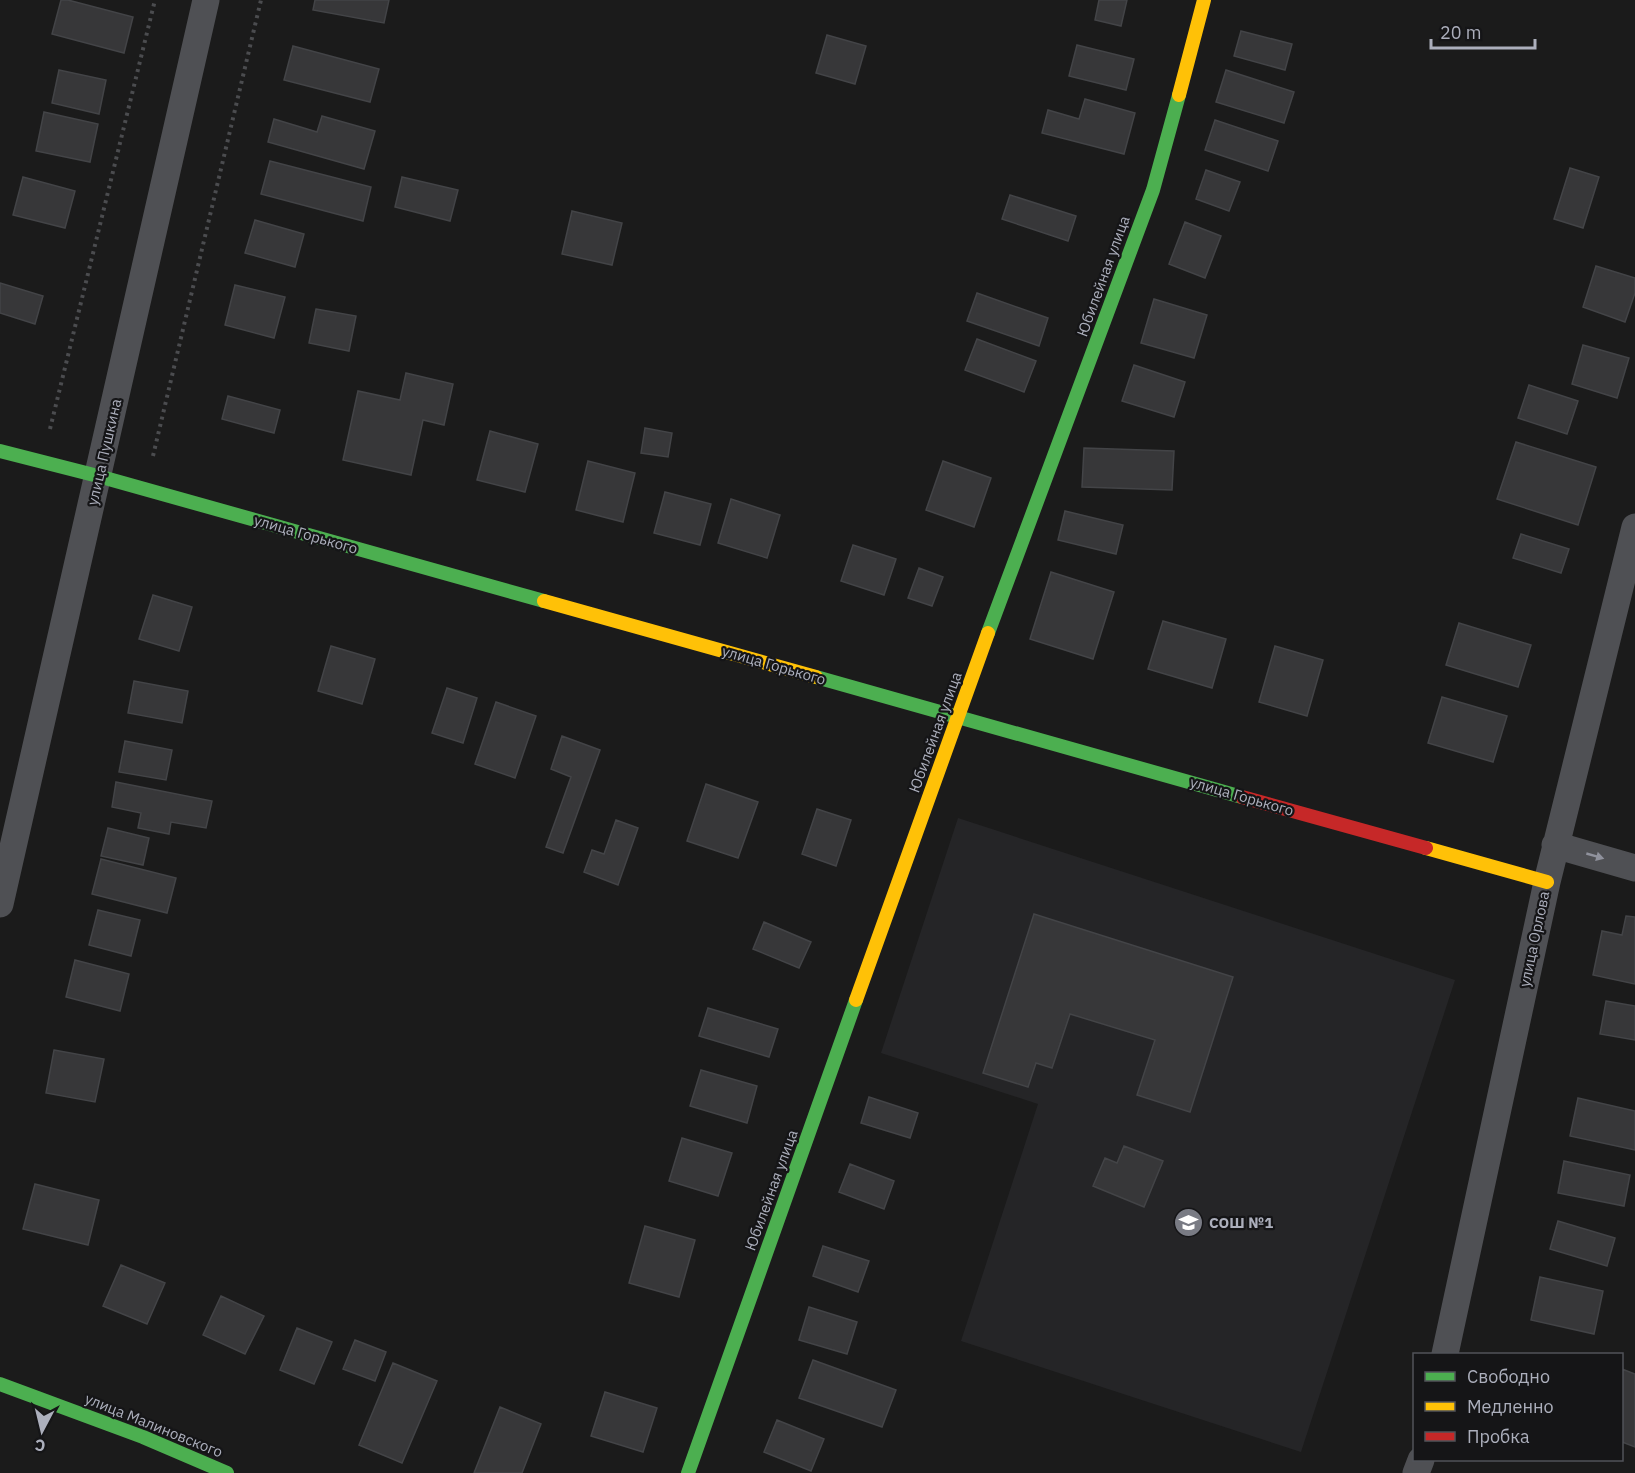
<svg xmlns="http://www.w3.org/2000/svg" width="1635" height="1473" font-family="'IBM Plex Sans',sans-serif">
<style>
.built{fill:#252527}
.building{fill:#373739;stroke:#434447;stroke-width:1.5}
.lines{fill:none;stroke-linecap:round;stroke-linejoin:round}
.path{stroke:#4b4c4f;stroke-width:4;stroke-dasharray:3 4.5;stroke-linecap:butt}
.street{stroke:#4f5054;stroke-width:27}
.fast{stroke:#4caf50;stroke-width:14}
.slow{stroke:#ffc107;stroke-width:14}
.jam{stroke:#c62828;stroke-width:14}
.oneway{fill:#90929d}
.labels{text-anchor:middle;dominant-baseline:central;stroke-width:4.5;stroke-linejoin:round;paint-order:stroke}
.street-label{font-size:15px;fill:#acafbc;stroke:#151517}
.poi-label{font-size:15px;font-weight:bold;fill:#acafbc;stroke:#151517;text-anchor:start}
</style>
<rect width="100%" height="100%" fill="#1b1b1b"/>
<path class="built" d="M958,818L1455,980L1301,1452L961,1341L1038,1104L881,1053Z"/>
<path class="building" d="M61,0H68L133,17L124,53L52,34Z
M315,0H389L384,23L313,10Z
M1099,0H1127L1121,26L1095,20Z
M1241,31L1292,44L1285,70L1234,56Z
M827,35L866,46L855,84L816,73Z
M1077,45L1134,59L1126,90L1069,76Z
M293,46L379,69L370,102L284,80Z
M59,70L106,80L99,114L52,103Z
M1226,70L1294,92L1284,123L1216,102Z
M1085,99L1135,113L1124,154L1042,133L1048,110L1079,119Z
M44,112L98,124L90,162L36,151Z
M322,116L375,131L364,169L268,142L274,119L317,132Z
M1215,120L1278,141L1268,171L1205,150Z
M270,161L371,187L363,221L261,194Z
M1570,168L1599,177L1583,228L1554,219Z
M1206,170L1240,182L1229,211L1196,199Z
M23,177L75,191L65,228L13,215Z
M402,177L458,190L450,221L395,207Z
M1010,195L1076,216L1068,241L1002,219Z
M572,211L622,223L612,265L562,254Z
M255,220L304,234L295,267L245,253Z
M1185,222L1221,236L1205,278L1169,264Z
M1596,266L1635,278V293L1625,322L1583,307Z
M0,283L43,296L35,324L0,313Z
M235,285L285,297L274,338L225,325Z
M977,293L1048,318L1039,346L967,321Z
M1154,299L1207,315L1194,358L1141,343Z
M316,309L356,316L349,351L309,343Z
M977,339L1036,361L1024,392L965,370Z
M1583,345L1629,358L1617,398L1572,384Z
M1134,365L1185,382L1174,417L1122,401Z
M406,373L453,384L444,425L423,420L411,475L343,460L358,391L400,400Z
M1529,385L1578,401L1567,434L1518,418Z
M228,396L280,410L274,433L222,419Z
M645,428L672,433L668,457L641,453Z
M490,431L538,444L525,492L477,480Z
M1516,442L1596,467L1578,525L1497,499Z
M1084,448L1174,451L1172,490L1082,487Z
M588,461L635,473L623,522L576,510Z
M943,461L991,478L974,527L926,510Z
M665,492L711,504L700,545L654,533Z
M731,499L780,515L767,558L718,543Z
M1065,511L1123,525L1116,554L1058,540Z
M1521,534L1569,549L1561,573L1513,558Z
M853,545L896,559L884,595L841,581Z
M919,568L943,577L932,606L908,598Z
M1051,572L1114,592L1093,659L1030,639Z
M153,595L192,607L179,651L139,639Z
M1163,621L1226,639L1212,688L1148,669Z
M1459,623L1531,645L1518,687L1446,665Z
M331,646L375,659L362,704L318,691Z
M1275,646L1323,660L1307,716L1259,702Z
M134,681L188,691L182,723L128,713Z
M447,688L477,698L463,743L432,733Z
M1442,697L1507,716L1493,762L1428,743Z
M496,702L536,716L515,778L475,764Z
M562,736L600,750L563,853L546,847L571,777L551,769Z
M125,741L172,750L166,780L119,772Z
M116,782L212,801L206,828L171,822L169,834L138,828L141,813L112,807Z
M706,784L758,802L738,858L687,841Z
M817,809L851,820L836,866L802,854Z
M616,820L638,828L618,885L584,872L592,850L604,854Z
M108,828L149,838L143,865L101,856Z
M101,859L176,878L167,913L92,894Z
M98,910L140,920L131,956L89,945Z
M1034,914L1233,977L1190,1112L1137,1095L1155,1040L1070,1014L1052,1068L1036,1063L1028,1087L983,1073Z
M1626,916L1635,917V984L1593,975L1602,931L1622,935Z
M764,922L811,942L799,968L753,949Z
M75,960L129,974L120,1011L66,997Z
M1606,1001L1635,1006V1040L1600,1034Z
M708,1008L778,1029L769,1057L699,1036Z
M54,1050L104,1059L95,1102L46,1093Z
M701,1070L757,1086L747,1123L690,1106Z
M869,1097L918,1113L910,1138L861,1123Z
M1578,1098L1635,1111V1150L1570,1136Z
M682,1138L732,1153L718,1196L669,1181Z
M1124,1146L1163,1161L1144,1207L1093,1186L1105,1158L1117,1163Z
M1564,1161L1630,1175L1624,1206L1558,1193Z
M850,1164L894,1181L884,1209L839,1192Z
M35,1184L99,1200L88,1245L23,1229Z
M1558,1221L1615,1238L1607,1266L1550,1249Z
M645,1226L695,1240L679,1297L629,1283Z
M823,1246L869,1261L858,1292L813,1276Z
M121,1265L165,1283L147,1324L103,1306Z
M1540,1277L1603,1291L1594,1334L1531,1320Z
M221,1296L264,1316L245,1354L203,1335Z
M809,1307L857,1322L847,1354L799,1340Z
M297,1328L332,1342L314,1384L280,1370Z
M355,1340L386,1352L375,1381L343,1369Z
M813,1360L896,1390L882,1427L799,1398Z
M393,1363L437,1381L402,1463L359,1445Z
M1622,1369L1635,1374V1447L1622,1442Z
M605,1392L657,1408L643,1452L591,1436Z
M500,1407L541,1424L522,1473H474Z
M777,1420L824,1439L811,1471L764,1452Z"/>
<g class="lines">
<path class="path" d="M50,429L155,0
M153,456L261,0"/>
<path class="street" d="M1555,845L1635,868
M0,904L206,0
M1445,1354L1547,882L1635,527
M1416,1473L1421,1460"/>
<path class="fast" d="M0,451L98,476L544,601
M988,633L1153,190L1179,95
M816,677L1242,797
M0,1384L143,1437L227,1473
M688,1473L856,1000"/>
<path class="slow" d="M1179,95L1204,0
M544,601L816,677
M1426,848L1547,882
M856,1000L988,633"/>
<path class="jam" d="M1242,797L1426,848"/>
</g>
<defs><path id="oneway-solid" d="M-6-.8H1V-3.2L6.5 0L1 3.2V.8H-6Z" transform="scale(1.5)"/></defs>
<use class="oneway" href="#oneway-solid" transform="translate(1595 856) rotate(16)"/>
<defs>
<symbol id="school-disc" viewBox="-11 -11 22 22"><circle r="9.5" fill="#797b84" stroke="#151517"/><path d="M0-5L7-2L0 1L-7-2ZM-4 1L0 2.5L4 1V4Q0 6-4 4Z" fill="#fff"/></symbol>
</defs>
<g fill-rule="evenodd">
<use href="#school-disc" x="1172" y="1206" width="33" height="33"/>
</g>
<g class="labels">
<g class="street-label">
<text transform="translate(1103 276) rotate(-70)">Юбилейная улица</text>
<text transform="translate(104 452) rotate(-77)">улица Пушкина</text>
<text transform="translate(306 534) rotate(16)">улица Горького</text>
<text transform="translate(774 665) rotate(16)">улица Горького</text>
<text transform="translate(935 732) rotate(-70)">Юбилейная улица</text>
<text transform="translate(1242 796) rotate(16)">улица Горького</text>
<text transform="translate(1534 939) rotate(-78)">улица Орлова</text>
<text transform="translate(771 1190) rotate(-70)">Юбилейная улица</text>
<text transform="translate(154 1425) rotate(22)">улица Малиновского</text>
</g>
<g class="poi-label">
<text x="1209" y="1222">СОШ №1</text>
</g>
</g>
<rect x="1413" y="1353" width="210" height="108" fill="#151517" stroke="#515359" stroke-width="1.5"/>
<rect x="1425" y="1372" width="30" height="9" fill="#4caf50" stroke="#515359" stroke-width="1.5"/>
<text x="1467" y="1383" font-size="18" fill="#acafbc">Свободно</text>
<rect x="1425" y="1402" width="30" height="9" fill="#ffc107" stroke="#515359" stroke-width="1.5"/>
<text x="1467" y="1413" font-size="18" fill="#acafbc">Медленно</text>
<rect x="1425" y="1432" width="30" height="9" fill="#c62828" stroke="#515359" stroke-width="1.5"/>
<text x="1467" y="1443" font-size="18" fill="#acafbc">Пробка</text>
<g transform="translate(42 1431) rotate(187)" stroke="#151517" stroke-width="4.5" paint-order="stroke">
<path d="M0-4.5L10 22L0 15L-10 22Z" fill="#acafbc"/>
<text y="-9" font-size="16" font-weight="bold" text-anchor="middle" fill="#acafbc">С</text>
</g>
<path d="M1431 39v9h104v-9" fill="none" stroke="#acafbc" stroke-width="3"/>
<text x="1440" y="39" font-size="18" fill="#acafbc" stroke="#151517" stroke-width="4.5" paint-order="stroke">20 m</text>
</svg>
